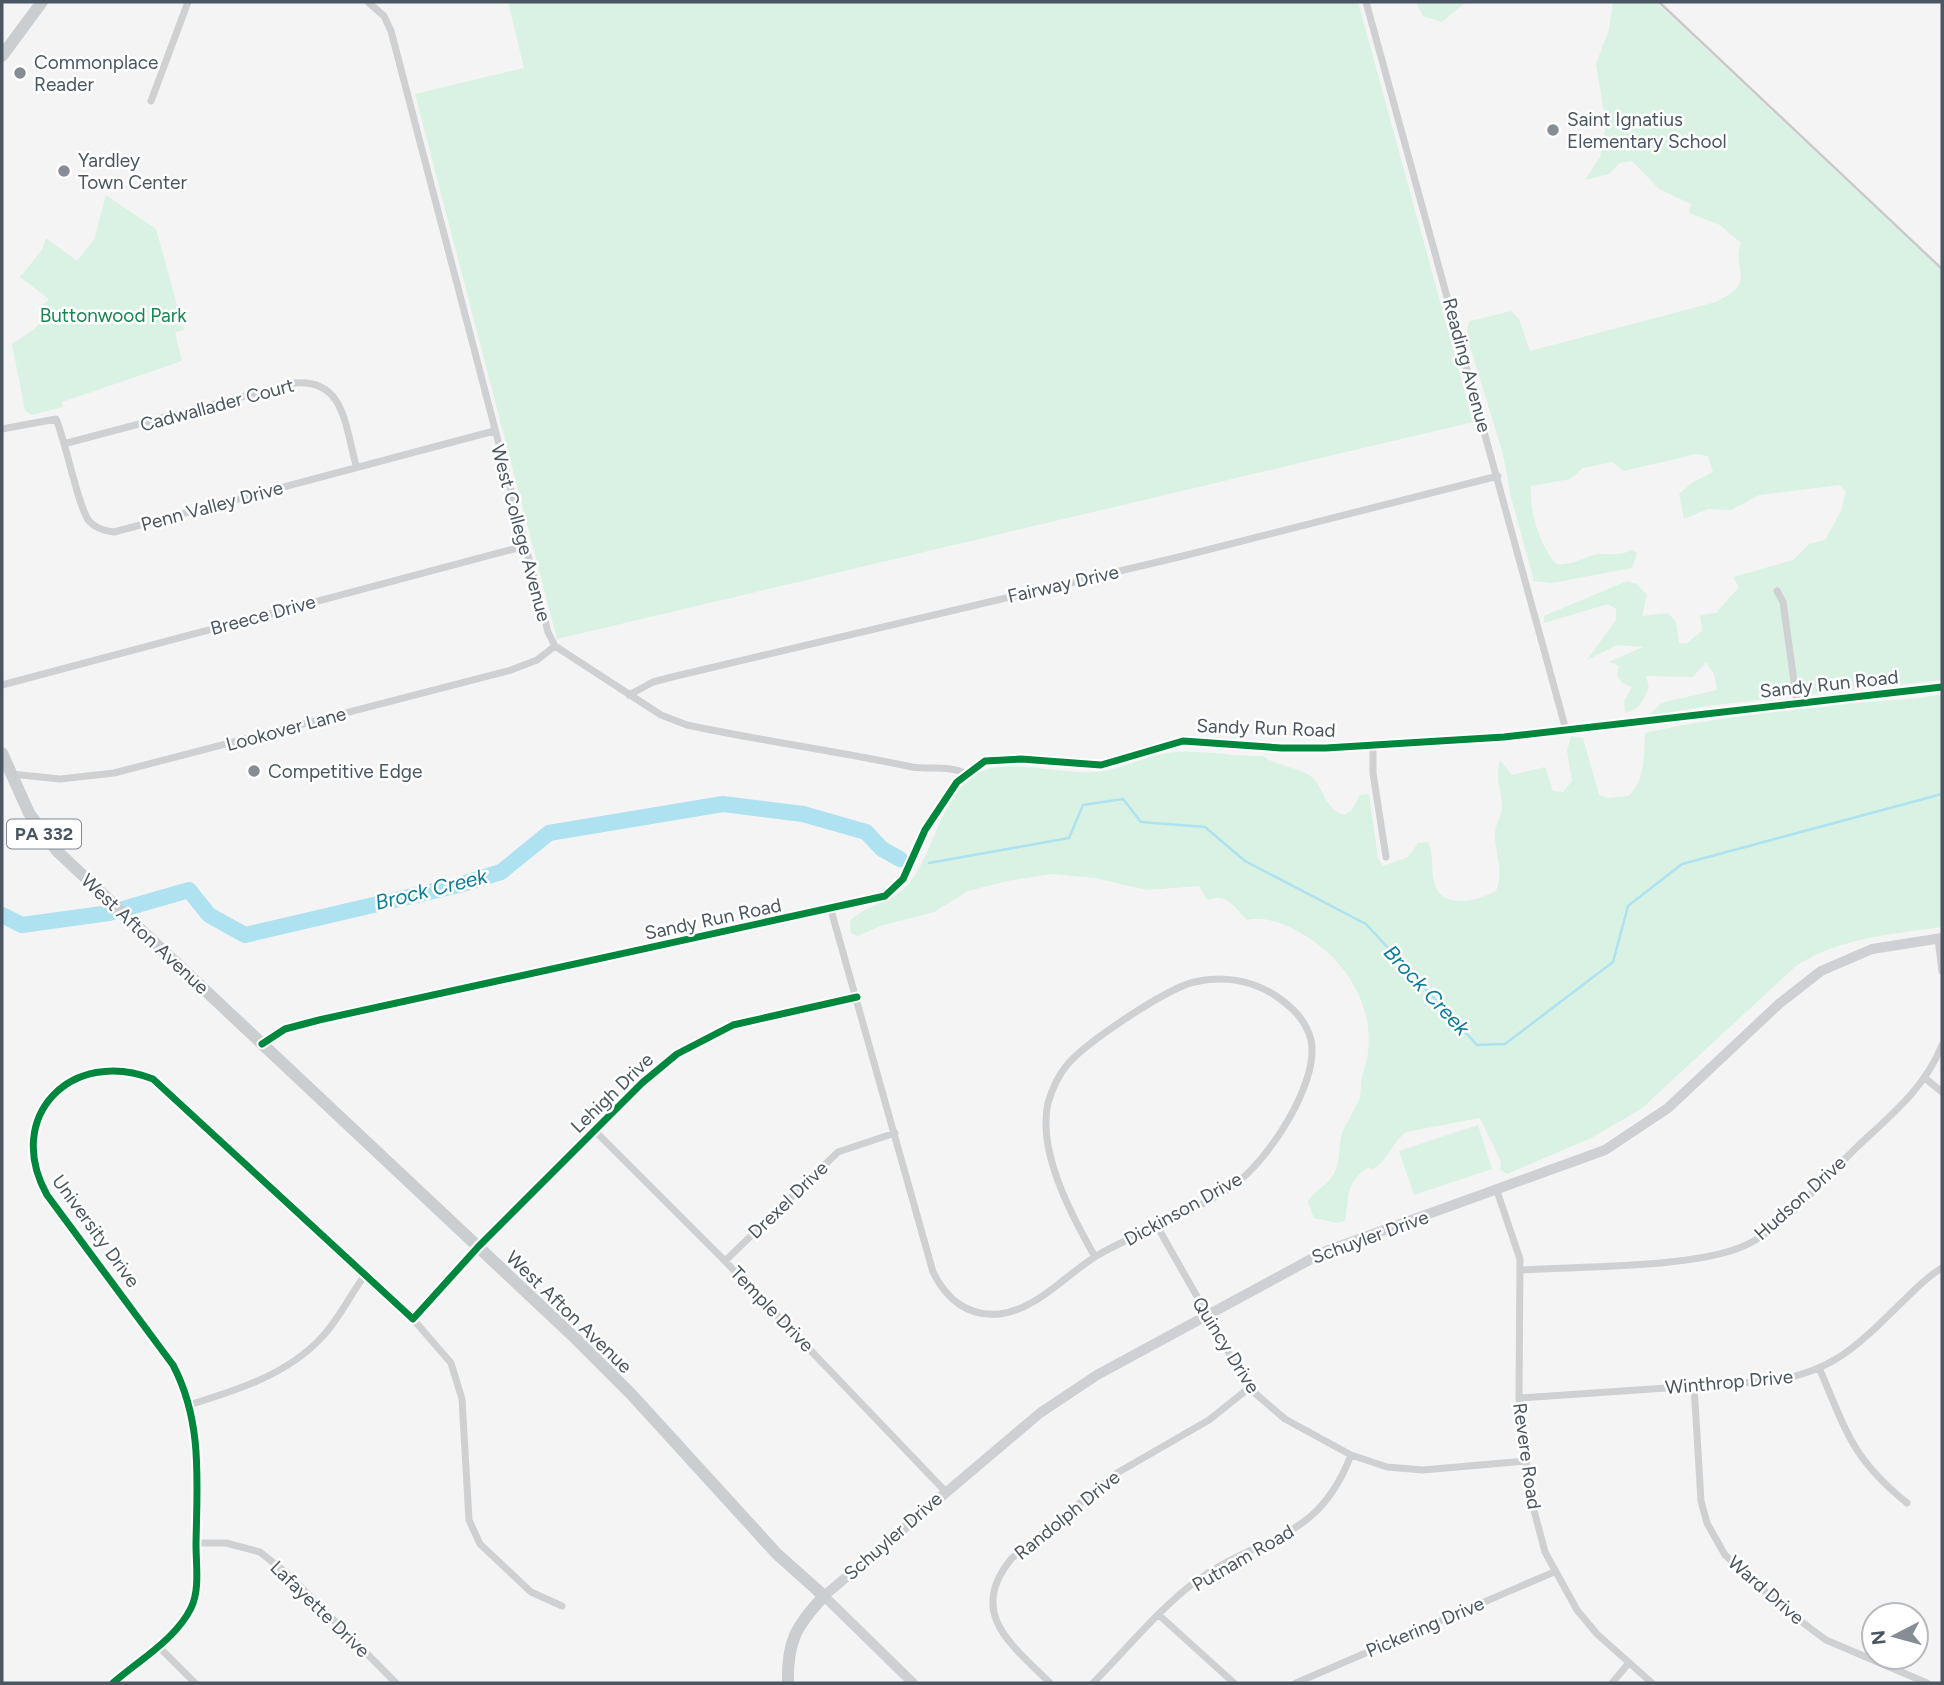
<svg xmlns="http://www.w3.org/2000/svg" width="1944" height="1685" font-family="Figtree,sans-serif">
<style>
.green{fill:#d9f2e3}
.lines{fill:none;stroke-linecap:round;stroke-linejoin:round}
.stream{stroke:#aee2f0;stroke-width:2.5}
.river{stroke:#aee2f0;stroke-width:16}
.street{stroke:#ced0d2;stroke-width:7}
.secondary{stroke:#ced0d4;stroke-width:10}
.primary{stroke:#caced1;stroke-width:12}
.rail{stroke:#c9cacc;stroke-width:2.5}
.cycleway-casing{stroke:#fff;stroke-width:11}
.cycleway{stroke:#00873e;stroke-width:7}
.poi-dot{fill:#868d94;stroke:#fff;stroke-width:2.5}
.labels{text-anchor:middle;dominant-baseline:central;stroke-width:5;stroke-linejoin:round;paint-order:stroke}
.shield{fill:#fff;stroke:#808990;stroke-width:2}
.shield-label{font-size:18px;font-weight:bold;fill:#4a5661}
.poi-label{font-size:19px;fill:#4a5661;stroke:#fff;text-anchor:start}
.park-label{font-size:19px;fill:#17864f;stroke:#fff}
.street-label{font-size:19px;fill:#4a5661;stroke:#fff}
.water-label{font-size:21px;font-style:italic;fill:#0c7c9b;stroke:#fff}
</style>
<rect width="100%" height="100%" fill="#f4f4f4"/>
<path class="green" d="M508,2H1358L1473,422L557,639L415,94L524,68Z
M1416,2H1466L1442,22L1423,16Z
M1613,2H1656L1942,271V680L1714,705L1648,716L1661,703L1717,690L1714,674L1706,662L1693,677L1646,676L1649,688C1642,701 1640,710 1625,713L1624,701L1632,687L1622,683L1617,675L1619,666L1609,662L1643,647L1617,645L1587,660L1616,620V609L1608,604L1544,623V616L1627,581L1637,584L1647,595L1642,616L1668,613L1676,622L1679,643H1687L1702,631L1700,615L1716,613L1739,587L1733,577L1793,560L1809,544L1825,540L1841,511L1846,491L1839,485L1759,495L1731,510L1708,509L1684,519L1679,494L1693,482L1713,472L1708,456L1696,454L1624,471L1612,462L1583,468L1570,479L1531,486C1529,512 1540,545 1556,564C1570,565 1577,561 1590,556C1603,551 1617,558 1631,550L1637,553L1632,568L1552,583L1534,581L1511,497L1503,454L1468,340L1467,327L1470,321L1511,311L1519,319L1530,351L1716,302C1760,281 1730,271 1741,243L1720,225L1689,213L1691,204L1659,189L1632,161L1620,163L1609,174L1585,180L1600,157L1606,124L1596,64L1609,29Z
M106,195L156,229L184,330L175,332L182,361L62,402L63,407L31,415L25,410L12,344C27,333 49,325 43,305L49,299L20,277L42,250L46,238L77,261L94,240Z
M1942,694V927C1893,934 1838,938 1796,966L1641,1109L1591,1138L1507,1174L1500,1170L1501,1162L1480,1118L1406,1132C1392,1143 1387,1161 1372,1170L1368,1167C1344,1185 1350,1195 1345,1221L1337,1223L1314,1218L1308,1202C1314,1190 1327,1186 1333,1175C1341,1161 1338,1147 1342,1133C1347,1121 1354,1111 1359,1100C1362,1091 1360,1082 1363,1073C1380,1026 1358,976 1320,946C1301,931 1270,914 1247,920C1232,905 1228,893 1207,900L1199,886L1147,890L1095,878L1052,874L1007,881L968,891L934,912L880,926L858,936L851,933L850,921C868,903 893,903 910,882C934,852 941,796 976,774C1005,757 1063,775 1097,772C1122,770 1143,756 1168,753C1200,749 1230,757 1263,756C1277,767 1299,766 1313,778C1325,790 1323,807 1344,815L1352,810L1360,795L1369,794L1378,858L1383,866L1408,857L1418,843L1428,842C1434,854 1431,868 1434,881C1440,911 1478,901 1496,891C1504,870 1496,857 1495,836C1494,825 1503,815 1502,804C1501,786 1495,780 1500,760L1512,775L1545,767L1553,791L1563,792L1572,781L1567,751L1571,736L1583,738L1599,795L1608,798L1629,796C1645,779 1644,756 1645,733C1714,717 1787,711 1857,703C1886,700 1914,700 1942,694Z
M1478,1125L1492,1169L1414,1195L1399,1151Z"/>
<g class="lines">
<path class="stream" d="M929,863L1069,838L1083,805L1123,799L1141,822L1205,827L1245,861L1366,924L1477,1045L1505,1044L1613,962L1628,906L1682,864L1942,794"/>
<path class="river" d="M2,915L22,925L109,913L189,890L209,915L245,935L459,885L501,872L549,833L723,804L803,814L866,832L882,849L900,859"/>
<path class="street" d="M368,2L384,16L391,31L548,632L555,646L661,715L687,725C762,741 837,751 912,767C930,770 948,765 965,773
M1366,2L1566,730
M151,101L188,2
M2,429L56,419C66,442 78,507 89,521C95,528 104,531 114,532L494,431
M67,443L294,383C345,378 345,427 356,465
M1777,591L1783,602L1797,703
M2,685L525,546
M629,695L653,682L672,677L1183,556L1498,476
M1373,745V773L1386,857
M11,774L60,779L114,773L511,670L537,660L555,646
M831,910L933,1272C946,1299 968,1317 999,1314C1037,1310 1066,1274 1098,1255C1142,1230 1192,1214 1234,1185C1268,1161 1320,1082 1311,1040C1306,1020 1292,1007 1276,996C1252,980 1222,975 1194,982C1166,989 1086,1042 1067,1065C1058,1076 1052,1089 1048,1103C1037,1152 1072,1216 1095,1257
M1938,939L1942,971
M262,1044L285,1029L319,1020L885,896L903,879L925,830L957,782L985,761L1021,759L1101,765L1183,741L1281,748H1326L1504,737L1942,687
M1926,1079L1942,1092
M595,1131L725,1261L945,1491
M1497,1191L1520,1259L1519,1398L1531,1499L1545,1552L1577,1610L1597,1634L1652,1683
M1157,1226L1249,1388L1285,1419L1351,1455L1387,1467L1423,1470L1526,1461
M725,1261L838,1152L895,1133
M1521,1270C1578,1266 1705,1269 1752,1242C1792,1219 1825,1178 1858,1146C1891,1115 1925,1088 1942,1045
M413,1319L451,1363L462,1399L469,1520L480,1544L531,1592L562,1606
M1820,1370C1847,1433 1852,1458 1907,1503
M1694,1385L1701,1501L1707,1523L1725,1555L1787,1611L1826,1640L1927,1683
M1519,1398L1769,1381C1832,1373 1857,1346 1901,1303C1914,1291 1926,1277 1942,1268
M189,1405C237,1390 287,1375 322,1337C339,1319 350,1295 365,1275
M196,1543H226L260,1552L290,1576L396,1683
M1160,1616L1234,1683
M157,1645L195,1683
M113,1683C138,1661 176,1639 191,1608C200,1590 196,1565 196,1544C197,1482 203,1422 173,1365L47,1195C3,1116 72,1047 153,1079L413,1319L478,1247L642,1083L677,1054L733,1025L857,997
M1050,1683C1012,1645 966,1613 1012,1558L1117,1473L1209,1420L1249,1388
M1093,1683C1124,1652 1161,1607 1195,1582C1262,1533 1317,1544 1351,1455
M1296,1683L1554,1572
M1612,1683L1628,1664"/>
<path class="secondary" d="M913,1683L824,1596L1040,1413L1097,1375L1326,1251L1605,1150L1668,1108L1780,1003L1821,971L1872,949L1942,938"/>
<path class="primary" d="M2,56L42,2
M2,753L29,813L57,851L574,1337L632,1395L777,1554L824,1596C796,1626 787,1641 788,1683"/>
<path class="rail" d="M1659,2L1942,269"/>
<defs>
<path id="cycleway" d="M262,1044L285,1029L319,1020L885,896L903,879L925,830L957,782L985,761L1021,759L1101,765L1183,741L1281,748H1326L1504,737L1942,687
M113,1683C138,1661 176,1639 191,1608C200,1590 196,1565 196,1544C197,1482 203,1422 173,1365L47,1195C3,1116 72,1047 153,1079L413,1319L478,1247L642,1083L677,1054L733,1025L857,997"/>
</defs>
<use href="#cycleway" class="cycleway-casing"/>
<use href="#cycleway" class="cycleway"/>
</g>
<g class="poi-dot">
<circle cx="20" cy="73" r="7"/>
<circle cx="1553" cy="130" r="7"/>
<circle cx="64" cy="171" r="7"/>
<circle cx="254" cy="771" r="7"/>
</g>
<g class="labels">
<rect class="shield" x="7" y="819.5" width="74" height="29" rx="5"/>
<g class="shield-label">
<text x="44" y="834">PA 332</text>
</g>
<g class="poi-label">
<text x="34" y="62">Commonplace<tspan x="34" dy="22">Reader</tspan></text>
<text x="1567" y="119">Saint Ignatius<tspan x="1567" dy="22">Elementary School</tspan></text>
<text x="78" y="160">Yardley<tspan x="78" dy="22">Town Center</tspan></text>
<text x="268" y="771">Competitive Edge</text>
</g>
<g class="park-label">
<text x="113" y="315">Buttonwood Park</text>
</g>
<g class="street-label">
<text transform="translate(1467 365) rotate(75)">Reading Avenue</text>
<text transform="translate(217 405) rotate(-15)">Cadwallader Court</text>
<text transform="translate(212 506) rotate(-15)">Penn Valley Drive</text>
<text transform="translate(521 533) rotate(75)">West College Avenue</text>
<text transform="translate(1063 584) rotate(-13)">Fairway Drive</text>
<text transform="translate(263 615) rotate(-15)">Breece Drive</text>
<text transform="translate(1829 684) rotate(-6)">Sandy Run Road</text>
<text transform="translate(1266 728) rotate(2)">Sandy Run Road</text>
<text transform="translate(286 729) rotate(-15)">Lookover Lane</text>
<text transform="translate(713 919) rotate(-12)">Sandy Run Road</text>
<text transform="translate(145 934) rotate(43)">West Afton Avenue</text>
<text transform="translate(612 1093) rotate(-44)">Lehigh Drive</text>
<text transform="translate(1800 1198) rotate(-42)">Hudson Drive</text>
<text transform="translate(788 1200) rotate(-44)">Drexel Drive</text>
<text transform="translate(1183 1209) rotate(-29)">Dickinson Drive</text>
<text transform="translate(96 1231) rotate(54)">University Drive</text>
<text transform="translate(1370 1237) rotate(-20)">Schuyler Drive</text>
<text transform="translate(772 1309) rotate(46)">Temple Drive</text>
<text transform="translate(569 1312) rotate(44)">West Afton Avenue</text>
<text transform="translate(1226 1345) rotate(58)">Quincy Drive</text>
<text transform="translate(1729 1382) rotate(-5)">Winthrop Drive</text>
<text transform="translate(1527 1456) rotate(82)">Revere Road</text>
<text transform="translate(1067 1515) rotate(-39)">Randolph Drive</text>
<text transform="translate(893 1536) rotate(-41)">Schuyler Drive</text>
<text transform="translate(1243 1558) rotate(-30)">Putnam Road</text>
<text transform="translate(1766 1590) rotate(41)">Ward Drive</text>
<text transform="translate(320 1609) rotate(44)">Lafayette Drive</text>
<text transform="translate(1425 1627) rotate(-23)">Pickering Drive</text>
</g>
<g class="water-label">
<text transform="translate(431 889) rotate(-14)">Brock Creek</text>
<text transform="translate(1427 990) rotate(47)">Brock Creek</text>
</g>
</g>
<rect width="1944" height="1685" fill="none" stroke="#4a5661" stroke-width="7"/>
<g transform="translate(1895 1636) rotate(264)"><circle r="33" fill="#ffffff" stroke="#b7bbc0" stroke-width="2"/>
<path d="M0-5L12 26L0 18L-12 26Z" fill="#868d94"/>
<text y="-10" font-size="19" font-weight="bold" text-anchor="middle" fill="#4a5661">N</text>
</g>
</svg>
